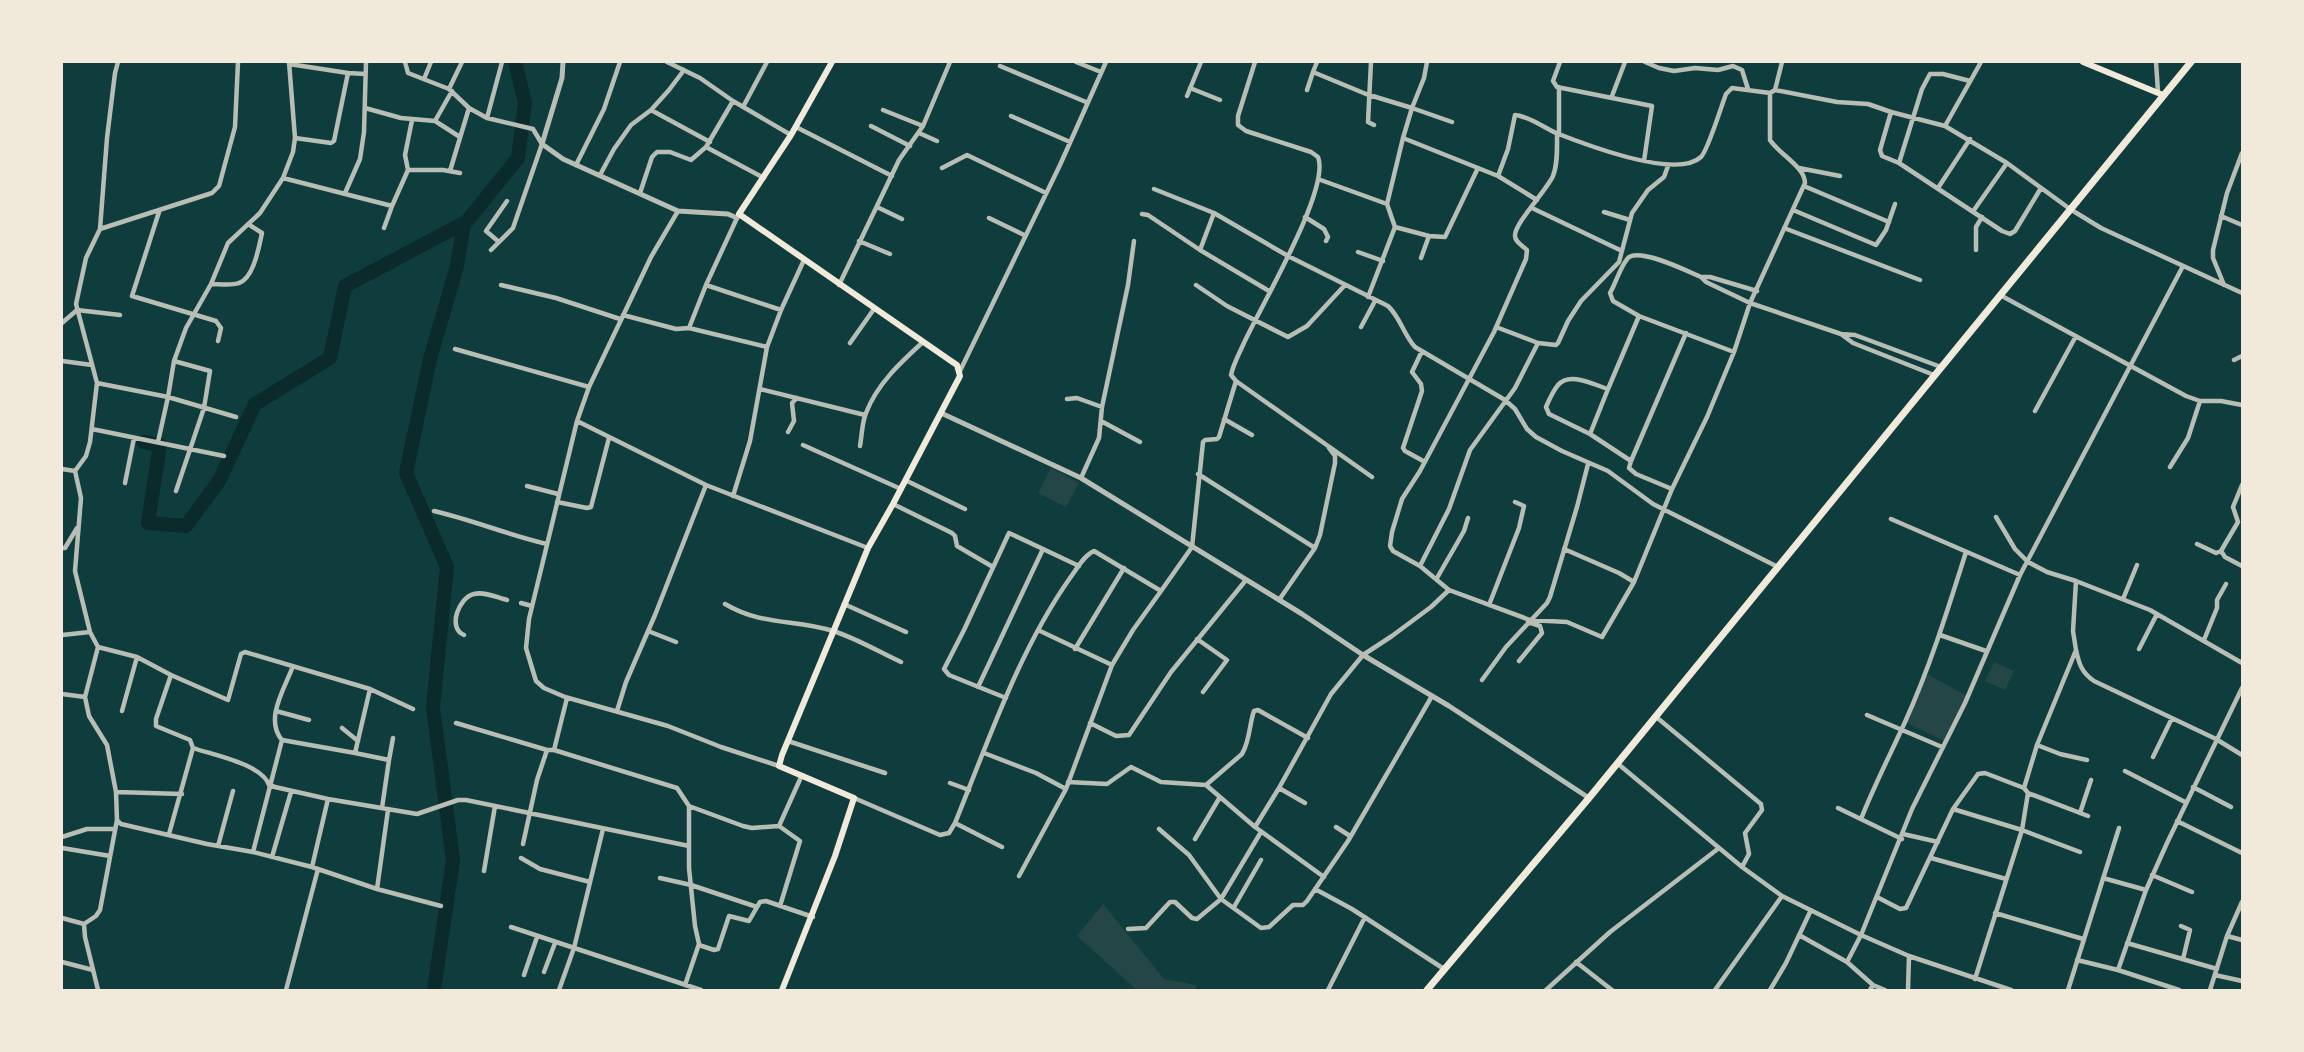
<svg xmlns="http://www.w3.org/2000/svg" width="2304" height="1052" font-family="'Fira Sans Condensed',sans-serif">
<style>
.green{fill:#244646}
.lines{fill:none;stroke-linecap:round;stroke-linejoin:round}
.river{stroke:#0a2a2b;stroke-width:14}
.minor{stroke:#b8beb3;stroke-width:4.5}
.tertiary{stroke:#b8beb3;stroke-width:5}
.secondary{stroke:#f1e9da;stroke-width:6}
.primary{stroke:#f1e9da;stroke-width:7}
</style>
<rect width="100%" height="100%" fill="#0f3d3e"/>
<path class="green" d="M1051,468L1079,483L1066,507L1038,493Z
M1994,662L2014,671L2005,690L1985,681Z
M1925,673L1967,696L1944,741L1905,722Z
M1103,904L1164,979L1196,985V990H1137L1077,936Z"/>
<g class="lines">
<path class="river" d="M463,226L518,158L525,103L515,62
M143,442L160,445L148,523L186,526L219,481L255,404L330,358L345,286L464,223L457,266L430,359L406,473L447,567L433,707L453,860L434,990"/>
<path class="minor" d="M238,62L235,127L219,186L212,193L100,229L86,258L76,304L97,383L90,442L86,456L75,471L81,498L75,571L90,632L98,647L85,697L89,716L107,745L116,792L117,820L121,824L207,844L253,852L312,867L377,889L388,810
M405,62L408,73L449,89L469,108L487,118L533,129L542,144L513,228L491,250
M667,62L700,78L733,101L791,135
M1076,62L1101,72
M1255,62L1238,116V125L1246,131L1311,152L1318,157C1331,189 1259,309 1243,345C1239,354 1233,365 1231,375L1236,381L1372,477
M1371,62L1368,122L1374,125
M1560,62L1553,81L1557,87L1652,106L1644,161
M1645,62L1659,68L1674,71L1695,68L1718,70L1733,66L1742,70L1748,89
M1981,62L1945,126L2007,163L2070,209L2101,228L2242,293
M2156,62L2158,92
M289,64L348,73L365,74
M1000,66L1086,102
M1313,72L1317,62
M424,79L431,62
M1970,81L1943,74H1930L1922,89L1899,163L2002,231L2010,234L2015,231L2041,188
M1559,87V134
M1190,88L1220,100
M449,89L462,62
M1307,90L1313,72L1366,94L1412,108L1424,78L1427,62
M1775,90L1837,102L1868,104L1891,112L1945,126
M1187,96L1201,62
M1612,96L1625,62
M733,101L706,147L764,178
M743,107L767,62
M365,108L401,118L435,121L452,91
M651,110L710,142
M883,110L923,126
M1891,112L1880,150L1882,156L1899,163
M1011,116L1070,142
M487,118L502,62
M435,121L460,137
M871,126L910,146
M796,127L892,176
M919,133L937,141
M295,138L331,143L334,141L348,73
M1403,138L1412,108L1452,122
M576,165L604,109L620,62
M942,168L967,155L1046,193
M1799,168L1840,176
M408,170H443L460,173
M450,171L469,108
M600,175L614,149L631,125L651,110L669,90L684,70
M1498,176L1508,149L1515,115C1528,116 1543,127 1556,133C1584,144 1676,180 1701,157C1708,150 1721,107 1726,94L1732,88L1770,93
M283,178L392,206L408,170L405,155L412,120
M1318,179L1387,204
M1804,186L1889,222
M1938,188L1970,139
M1154,189L1214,213L1288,256L1388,306C1400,317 1404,335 1415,347L1505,400L1515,409L1527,429L1536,437L1562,451L1608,471L1653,504L1778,567
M345,193L360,159L364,132L366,62
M640,193L652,157L657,152H670L691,160L706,147
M877,207L902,219
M1532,208L1622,251
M1793,210L1876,245L1886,230L1895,204
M1974,210L2007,163
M678,211L651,257L589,387L577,421L529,619L526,648L536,681L544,688L565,697L668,726L721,747L779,766
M159,212L132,296L216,321L221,328L218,341
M1604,212L1630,220
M1142,214L1148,215L1200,250L1269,291
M2221,216L2242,225
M1305,217L1324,229L1328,237L1326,241
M989,218L1024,235
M1395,227L1429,236L1445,237L1477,170
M384,228L392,206
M1784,228L1920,280
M100,229L107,138L115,73L118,62
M859,241L890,254
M499,242L486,231L507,201
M1200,250L1214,213
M1976,250V227L1982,217
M1358,252L1383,261
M1421,258L1429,236
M1701,277H1710L1757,291
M211,284C219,284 231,286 239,283C254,278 259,246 262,233L248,224
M501,285L556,298L620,319
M706,285L781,310
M839,285L899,160L923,126L950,62
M1196,285L1227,306L1288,337L1307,326L1345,285
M2224,285L2213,258V250L2227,193L2242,153
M2000,295L2186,396L2200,401H2221L2242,405
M1368,297L1395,227L1387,204L1403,138L1498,176L1537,200
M623,315L676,329L689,328L767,347
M1639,316L1608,389C1594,385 1570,371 1558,385C1553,391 1549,400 1546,407L1549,414L1590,434L1631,461L1629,468L1636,474L1672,489
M62,323L77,310L120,315
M1361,327L1375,301
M1496,327L1538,343L1556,345L1558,343L1568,321L1581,301L1619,262L1632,213L1648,190L1664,177L1668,166
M689,328L706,285L737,218
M1841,334L1853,343L1934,375
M850,343L874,309
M455,349L589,387
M1422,351L1412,372L1421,384L1422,391L1403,448L1405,451L1425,462
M1734,352L1639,316L1613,301L1610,293C1616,283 1620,267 1628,258C1639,247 1687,271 1701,277L1706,282L1750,303L1841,334L1855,335L1941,367
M2234,360L2242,356
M62,361L92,365
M174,361L210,371L204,408L176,491
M960,371L1060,165L1106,62
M97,383L168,397L236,417
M760,389L865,415
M1067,399L1077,398L1102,407
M2035,411L2076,336
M1224,419L1252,435
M577,421L706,485L868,548
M1101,421L1140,442
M92,429L224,456
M788,432L794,421L792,403L797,398
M1590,434L1608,389
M158,442L168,397L174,361L186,328L211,284L228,243L260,213L283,178L293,152L295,138L289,62
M803,445L901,489
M860,446C862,435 862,422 866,413C877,384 901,362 923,342
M1631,461L1686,333
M2170,467L2188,438L2200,401
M62,469L75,471
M1198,474L1315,548
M1081,478L1099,438L1102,407L1128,285L1134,241
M905,480L965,509
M125,483L134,438
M2242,485L2233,507L2238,522L2221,551L2225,557L2242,566
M527,486L558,494
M733,496L750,441L767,347L781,310L804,260
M557,502L587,508L591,507L609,438
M893,504L952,533L955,536L957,546L993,567
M434,511C473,520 508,535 547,544
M1996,517L2015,549L2028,562L2047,572L2076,581L2150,610L2242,663
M1891,519L2020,575
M2197,544L2216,553L2221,551
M62,548H65L77,528
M1564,549L1619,573L1634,582
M1420,566L1449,509L1470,450L1515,388L1538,343
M1437,578L1464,531L1468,518
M1449,590L1420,566L1393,551L1390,546L1392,532L1402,499L1420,471L1494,332L1526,259L1527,250C1523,246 1515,242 1515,236C1514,224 1546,191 1553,176C1558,163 1557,147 1557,133
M1161,591L1192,547L1203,442L1205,440L1217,439L1219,437L1236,381
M2123,599L2137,565
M1279,600L1315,548L1320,535L1335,463V456L1329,448
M521,603L532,606
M725,604C762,626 795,619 833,631C856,638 879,652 901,662
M844,604L906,632
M1489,605L1519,528L1524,506L1515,502
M1038,630L1112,665
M648,631L676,642
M62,635L90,632
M464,635C447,628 459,597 474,594C484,591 498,598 507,600
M1940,635L1986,651
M1197,639L1227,660L1203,692
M2204,640L2217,608V600L2226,584
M98,647L137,657L171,675L156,719V726L190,740L193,748C213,755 262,764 269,785L275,787L328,799L417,814L458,800H466L689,846
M1075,649L1124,568
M2139,649L2157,614
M2076,650C2079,664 2082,673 2094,681L2216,739L2242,755
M1519,661L1542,633L1540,626L1528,622
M171,675L228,700L241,654L245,652L370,689L413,709
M1482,680L1506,647L1547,603L1550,597L1577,507L1588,464
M978,687L1043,549
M62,694L85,697
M1006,698L949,675L944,669L964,630L1009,533L1079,566
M122,711L137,657
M276,711L309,720
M617,711L626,682L655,615L706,485
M1867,715L1942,747
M1655,716L1761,804L1762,810L1745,833L1749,854L1742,867
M456,723L547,750H554L677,788L689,806L743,826L752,828L779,826L802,775
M1090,723L1116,736L1129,735L1171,672L1246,580
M342,728L358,741
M282,740C264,719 285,688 293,666
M788,741L885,773
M2037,745L2060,754L2087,760
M554,750L567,698
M355,753L389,760L382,808
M984,753L1036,773L1066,789
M2153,757L2172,718
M389,760L393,738
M1617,763L1742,867L1782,896L1861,935L1847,962L1873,985
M2125,771L2185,802
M1068,782L1107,784L1131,767L1161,782L1206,785L1242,754C1250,741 1249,725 1254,711L1258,710L1308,738
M950,783L969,790
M1206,785L1255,827
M2193,787L2231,807
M1279,788L1305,803
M116,792L182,794
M2028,793L2088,816
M854,798L940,835L949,833L955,823C989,740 1018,652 1070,578C1077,569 1084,555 1094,551L1161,591L1133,630L1112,665L1066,789L1019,876
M1838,808L1902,839
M1953,809L2022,830L2080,852
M2080,813L2091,780
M1861,819C1874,786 1890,755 1905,722C1930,667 1948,609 1966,552
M2177,821L2242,853
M955,823L1002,847
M779,826L800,841L780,906
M1336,827L1350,836
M1159,829L1189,855L1221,899L1261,928L1269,927L1293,905H1303L1307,901L1348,841L1432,696
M169,834L193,748
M1903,834L1938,842
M62,837L87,829H115
M1195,839L1220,797
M523,844L537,780L547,750
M218,846L233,791
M62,848L110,856
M253,852L282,740L355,753L370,689
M272,857L291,792
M521,858L540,869L590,882
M1931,858L2006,879
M312,867L328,799
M484,871L495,806
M2152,875L2192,892
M1324,877L1255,827L1279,788L1331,694L1363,655L1392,636L1431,607L1449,590L1530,620L1567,622L1602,637L1634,582L1672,489L1707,417L1734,352L1750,303L1805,183C1805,167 1779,154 1770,140V93L1775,90L1782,62
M660,878L691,885L757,907L760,902L766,901L813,917
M2103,878L2146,890
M377,889L441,906
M1315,889L1352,909L1444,969
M1877,897L1900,909L1906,908L1953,809L1978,774L1985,773L2024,788
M1234,907L1261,860
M1995,913L2083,939
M62,918L84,924
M2181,926L2190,930L2183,959
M511,927L701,990
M1128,929L1146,928L1170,902H1175L1192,918L1197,919L1221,899L1261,832
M1799,935L1847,962
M2227,936L2242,940
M2127,943L2217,969
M699,945L714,950L718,949L729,916L749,921L757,907
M1909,956L2011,990
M2077,960L2118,970L2179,990
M62,962L93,970
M1576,962L1612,990
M2118,970L2146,890L2167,843L2242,688
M544,972L555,943
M524,975L537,937
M2215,975L2242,981
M1975,979L2022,830L2028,793L2024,788L2037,745L2076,650L2073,631L2076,581
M685,985L699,944L695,926L689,868V806
M98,990L85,937L84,924L96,916L100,910L117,820
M286,990L318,869
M559,990L574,948L603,829
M1328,990L1365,917
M1546,990L1610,932L1719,848
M1715,990L1782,896
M1770,990L1786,963L1811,910
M1870,990L1873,985L1885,990
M1908,990L1909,956L1861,935L1912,809L1965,703L2020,575L2183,266
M2068,990L2119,828
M2210,990L2227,936L2242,902"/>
<path class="tertiary" d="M563,62L562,78L542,144L563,159L678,211L728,214L737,218L739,214
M941,413L1081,478L1302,614L1363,655L1449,706L1589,798"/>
<path class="secondary" d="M2083,62L2163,95
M782,990L835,856L854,798L779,766L782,755L868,548L893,504L960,376L957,365L951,361L739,214L791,135L832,62"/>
<path class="primary" d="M1427,990L1589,798L2191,62"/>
</g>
<rect width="2304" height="1052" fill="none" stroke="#f1e9da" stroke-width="126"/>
</svg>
